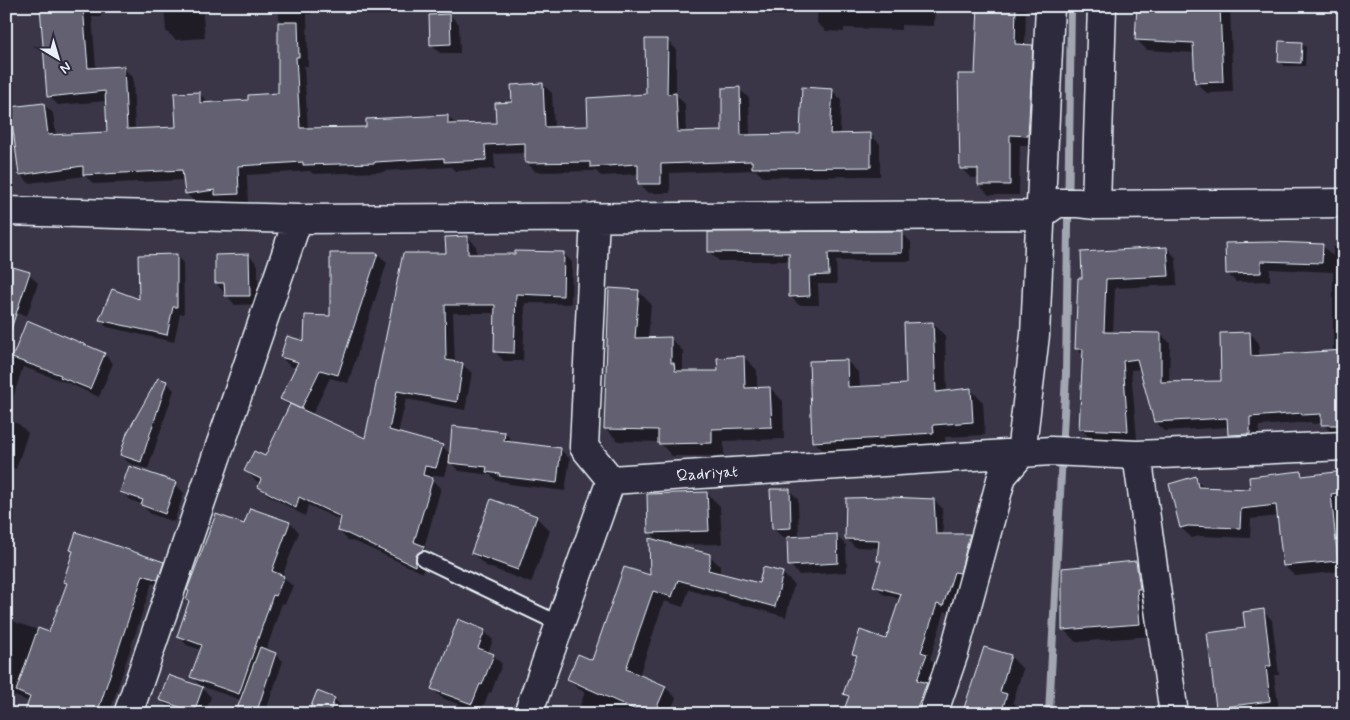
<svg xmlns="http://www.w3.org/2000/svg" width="1350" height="720" font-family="Mynerve,sans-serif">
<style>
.shadow{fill:#0007;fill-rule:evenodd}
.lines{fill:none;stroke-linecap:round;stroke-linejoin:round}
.stream{stroke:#a2a6b1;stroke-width:8}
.building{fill:#636171;stroke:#e8f1f8}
.lane-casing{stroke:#e8f1f8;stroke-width:18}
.street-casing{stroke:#e8f1f8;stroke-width:31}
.lane{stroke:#2f2a3d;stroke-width:14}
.street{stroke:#2f2a3d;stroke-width:28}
.labels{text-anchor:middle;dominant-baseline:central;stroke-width:5;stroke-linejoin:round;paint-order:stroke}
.street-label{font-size:16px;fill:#e8f1f8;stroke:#2f2a3d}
</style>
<rect width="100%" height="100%" fill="#3a3648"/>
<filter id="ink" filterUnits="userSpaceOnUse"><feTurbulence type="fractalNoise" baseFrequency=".02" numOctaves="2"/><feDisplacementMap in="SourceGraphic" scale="10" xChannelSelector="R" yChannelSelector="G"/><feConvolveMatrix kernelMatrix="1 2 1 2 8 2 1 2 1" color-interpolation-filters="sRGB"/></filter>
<g filter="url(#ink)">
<path class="shadow" d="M41,6H100L101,17H92L96,69L123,68L133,77L135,130L178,129L199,93L209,103L250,101L280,94L279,6H312V14H307L308,66H304L308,129L368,128L448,116L456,125L498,124L514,103L542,84L552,93L554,128L590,127L647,96L667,40L676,49V95L685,104L686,133L724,132L739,89L749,98L750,136L801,135L832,90L841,100L840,135L870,134L880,144V176L763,177L756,170L670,173V193H649L639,184V174L601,176L596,171L536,172L527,163V153L494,154L495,169L455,171L451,167L384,171V172L313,174L310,171L247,175L248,203L226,204L221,200L195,203L186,193L184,180L94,184L85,176L29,183L20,174L43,104L53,113L56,136L109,133L107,101L58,105L49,96Z
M164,6H202L205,38L176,40L166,31Z
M818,6H935L934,26L901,25V30L844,28V32L826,31L817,23Z
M980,6H1031V8H1026L1025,46H1032L1042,56L1038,145H1020L1019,195H989L979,185V178H971L961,168L977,75Z
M1138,6H1230L1233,92L1207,93L1196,83L1195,53L1147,50L1136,39Z
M450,15L459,24L460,53H440L431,44Z
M1301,43L1306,47L1305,66H1284L1280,61Z
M902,233L911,242V261H836L837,284H818L819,305H799L790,296V261H719L709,252Z
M468,237L476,246L477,255L563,253L572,262L571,304L525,303L523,361H504L495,352L496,313H453L455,363L463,365L472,373L465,410L406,399L398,434L442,446L451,455L505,433L513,442V444L561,450L570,459L565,491L509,484L507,482L497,481L491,475L459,471L449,461L445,476L434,475L432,480L441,488L424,548L432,556L424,565L423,573L358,543L348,540L339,531L342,521L308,505L305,516L268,495L259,486L261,483L255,480L246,471L266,458L290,407L281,399L296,368L290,366L281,357L305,343L332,317V254H378L387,263L348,383L330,378L312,415L365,440L447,254Z
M1226,245H1322L1333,256V247H1344V434H1332L1323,423L1312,424L1311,422L1259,426V443L1238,444L1229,435V427L1164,431L1155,422L1141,369L1131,370L1137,439L1090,438L1081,429L1084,356L1076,348L1079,279L1167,248L1176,258L1177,285L1115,288L1113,333L1161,334L1170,343L1169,383L1223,382L1250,333L1259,343V356L1333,352V272L1270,269V281L1236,282L1227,273Z
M176,255L183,263L184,314H180L174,342L107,327L100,320L140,300Z
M249,255L258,265V304L235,305L216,283Z
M29,274L38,283L27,316L6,309Z
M638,291L651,304L648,339L670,338L683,351V372H719L744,357L757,370V389L770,388L783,401L784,439L724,441V456H672L659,442L618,441L606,429Z
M27,322L104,354L113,363L99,397L68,383L23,367L6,418V357L14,359Z
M933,323L945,336L947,392L971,390L983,402L985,435L945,437L946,445L826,454L814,441L847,361L859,373L860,387L908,385Z
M166,382L174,390L148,469L129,463L121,455Z
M6,420L19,424L28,433L16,469L6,466Z
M1301,472L1305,477L1344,472V504H1341L1344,528V571L1295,576L1284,566L1279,516L1251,519L1250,538L1200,536L1192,538L1181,528L1195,478L1206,489L1252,491Z
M175,484L184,493L174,522L151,514L141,504L131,500L121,491ZM131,494L149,500L148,503L131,497Z
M789,490L798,499L799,538L836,536L846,545L847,572L799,575L790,565L788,537H782L773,528Z
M707,493L720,506L722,544L675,545L709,555L720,566V575L760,584L764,569L783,574L794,584L786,617L689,590L683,607L664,601L639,676L665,687L676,698L669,714H577L585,692L579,689L568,679L592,662L652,577L660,542L650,532Z
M934,500L942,508L943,536L970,535L978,544L951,614L945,611L930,659L934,663L926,685L935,693L928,711L915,706L912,714H853L846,707L849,698L844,693L858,657L854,653L887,641L900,599L883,594L875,585L881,563L879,561L880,548L855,547L847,539Z
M251,510L290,523L299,532L282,577L293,586L285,604L282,603L266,651L275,654L283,661L265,714H236L241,700L201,686L192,677L201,650L187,645L178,636L245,526Z
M536,517L550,531L531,583L486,566L472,553Z
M71,549L163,563L172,572L167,588L152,583L109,714H25L30,702L6,693V619L50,634L67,585L64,582L74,552Z
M1136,562L1148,574L1152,636L1076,642L1064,630L1063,569Z
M6,571L11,575L6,586Z
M1263,611L1272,620L1279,675H1274L1279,710L1250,714H1223L1217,708L1246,629Z
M484,631L493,640L488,653L493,655L502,664L491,693L489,692L481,713L442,698L433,689Z
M1010,656L1023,669L1013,702L1019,708L1017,714H964Z
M202,688L211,697L205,714H184L170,709L161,700Z
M334,699L342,707L339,714H310Z"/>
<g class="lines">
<path class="stream" d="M1049,714L1066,374L1071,6"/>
</g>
<path class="building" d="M40,6H83L88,68L124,66L127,129L176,127L174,93L200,92V103L248,100V95L278,93V22H298L299,57H296L300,128L366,127V119L448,115V124L496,123L495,103L512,102L511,85L543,83L545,127L588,126L587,98L646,94L645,39H668L667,94L676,93L678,132L722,131V88L740,87L741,135L800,134L802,87L833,89L830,134L871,133V167L752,168V161L661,164V184H638V164L590,167V162L525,163V143L485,145L486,160L444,162V158L375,162V163L303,165V162L238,166L239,194L215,195V190L185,194L182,170L83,175V166L19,175L10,107L44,103L48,135L107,132L105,91L47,97Z
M978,6H1016L1015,44L1033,45L1028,136L1010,135V185H978V169H960L958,74H975Z
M1137,6H1220L1223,82L1195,83L1193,43L1135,40Z
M450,14L451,44L430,45L429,15Z
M1279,41L1302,42L1301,63L1278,62Z
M902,231V253H828L829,275L809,276L810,296L789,297V253L708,252V232Z
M468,236V254H515V251L564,252L563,296L516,294L514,353L494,352L495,305H445L446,360L463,363L457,402L397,391L389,430L443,445L436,468L425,466L423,475L433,478L414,542L424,546L422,551L416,556L415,566L348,534L338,531L341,517L299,497L296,508L258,487L261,479L244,471L254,451L265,456L290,404L365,438L403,253H446L445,237Z
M1272,242L1323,244L1322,263L1261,261V273L1226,274L1225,243Z
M1167,247L1169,276L1106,279L1104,332L1161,333V382L1221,381L1220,333L1250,332L1251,356L1344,350V425H1321V414L1302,415V413L1250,417V434L1228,435L1227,418L1154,422L1137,359L1123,361L1128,431L1079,429L1083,349H1075L1078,278H1082L1081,252Z
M330,253H378L338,375L320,370L301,409L280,399L298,362L280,357L287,336L304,341L305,315L330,316Z
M177,254V307H173L167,335L99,320L112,289L139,299L138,255Z
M249,254L250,296H225L224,283H215V255Z
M6,265L30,272L10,332L6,331Z
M609,288L639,290L635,338L671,337V363H674L675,371H718L717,358L744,356L745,388L770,387L772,427L712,429V443L658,444V430L604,429Z
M27,320L105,353L90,389L60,377L61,375L12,358Z
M933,322L936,392L971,388L973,422L933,425L934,433L884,436V438L812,442L809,361L847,360L848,387L906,384L904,323Z
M158,378L167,381L141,462L120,455L127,433Z
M452,426L505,432L504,441L561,448L557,483L499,476L500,474L486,472L487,467L449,463Z
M129,466L176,482L165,514L141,505L143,500L120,492Z
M1301,471L1302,476L1344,471V492L1331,494L1338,561L1283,566L1276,505L1241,509L1240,528L1188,526L1180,528L1169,484L1196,476L1198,487L1250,489L1249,477Z
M770,489H790L791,528L772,529Z
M707,492L709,531L648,533L647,494Z
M889,497L934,499L936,534H970L960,573L954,572L943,606L937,604L921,652L927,654L917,680L927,683L915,714H863L845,707L849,696L843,694L857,655L852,654L860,630L886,639L901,594L873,586L881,561H877L879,540L845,539L846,498Z
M491,499L537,516L518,570L471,553Z
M250,508L290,522L272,571L284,576L276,596L273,595L239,694L190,677L202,645L177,636L189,601L186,600L189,591L187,590L216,514L244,524Z
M76,532L164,562L158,580L143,575L97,714H24L30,697L16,691L38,628L49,632L67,583L63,582L73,551L70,550Z
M837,534L838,563L788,566L787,537Z
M649,538L710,554V563L708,570L759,583L763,567L783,572L775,607L678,580L672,597L653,591L626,669L666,686L654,714H645L567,679L578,654L592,660L624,567L650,575Z
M1136,561L1140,589H1137L1140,624L1062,630V568Z
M1264,609L1271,666H1266L1270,701L1216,708L1207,633L1245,628L1243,612Z
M458,619L485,630L478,648L494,654L482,685L480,684L472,704L431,689Z
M260,647L276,653L256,714H235Z
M984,647L1011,655L1000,692L1007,694L1001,714H962Z
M168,675L203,687L194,712L159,700Z
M317,691L335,698L329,714H308Z"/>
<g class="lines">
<defs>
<path id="lane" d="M424,559L560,624"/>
<path id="street" d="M1096,205L1102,6
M6,211L298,219L1040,215L1057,203H1078L1096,205L1344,203
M595,217L584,447L611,480
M1137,455L1174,714
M128,714L298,219
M528,714L611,480L1051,451L1137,455L1344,446
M933,714L954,653L1002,476L1021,454L1035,335L1050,6"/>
</defs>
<use href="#lane" class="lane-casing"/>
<use href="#street" class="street-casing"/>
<use href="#lane" class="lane"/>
<use href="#street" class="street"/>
</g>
</g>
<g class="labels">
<g class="street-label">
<text transform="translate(707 474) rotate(-4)">Qadriyat</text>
</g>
</g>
<rect width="1350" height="720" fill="none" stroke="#2f2a3d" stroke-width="25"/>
<rect x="12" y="12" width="1325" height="695" fill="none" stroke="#e8f1f8" stroke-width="2" filter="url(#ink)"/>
<g transform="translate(58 58) rotate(142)" stroke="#2f2a3d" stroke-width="4" paint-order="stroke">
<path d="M0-4L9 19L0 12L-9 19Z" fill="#e8f1f8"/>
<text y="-8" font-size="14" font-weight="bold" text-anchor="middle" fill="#e8f1f8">N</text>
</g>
</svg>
